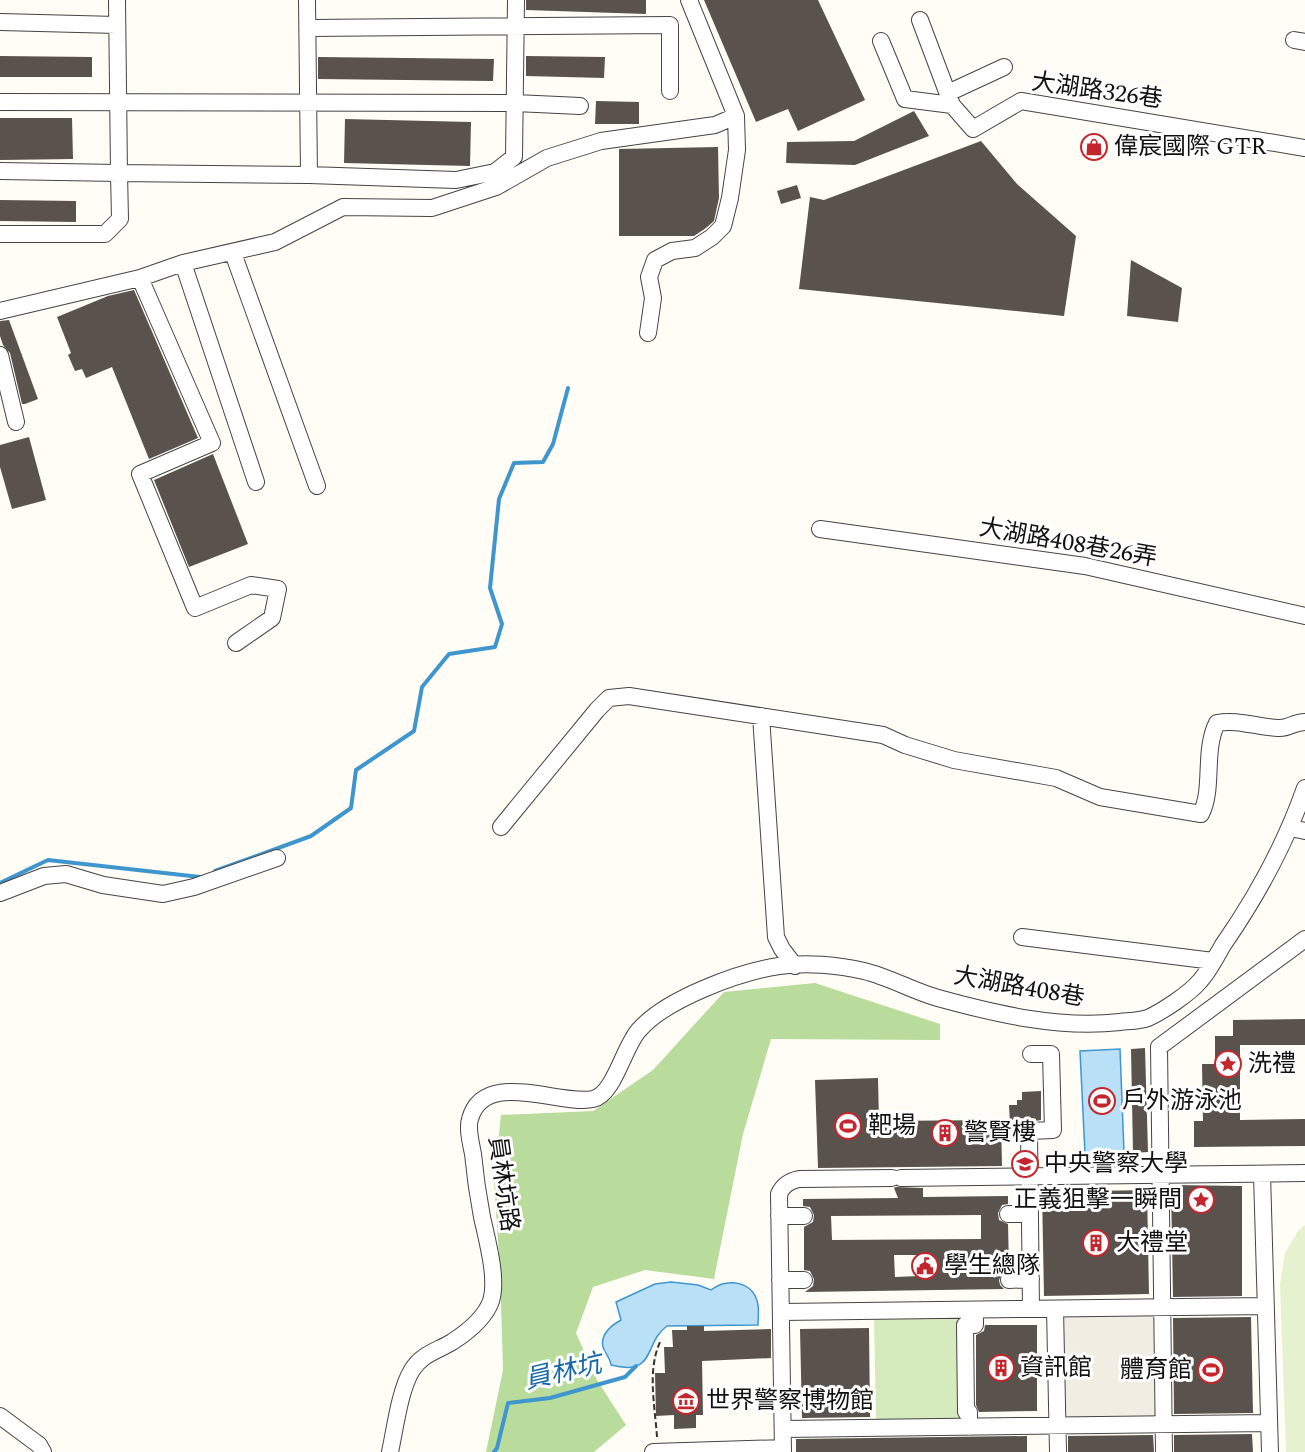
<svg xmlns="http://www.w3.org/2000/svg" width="1305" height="1452" font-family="Spectral,'Noto Sans TC',serif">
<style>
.green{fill:#d5ebbd}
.forest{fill:#b9dc9c}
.pitch{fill:#e6f2cf}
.plaza{fill:#f1ede2}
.water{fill:#b9e0f7;stroke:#3f96cf;stroke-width:1.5}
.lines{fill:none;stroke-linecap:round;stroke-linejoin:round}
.stream{stroke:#3f96cf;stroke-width:4}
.building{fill:#5a524d;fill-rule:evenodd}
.minor-casing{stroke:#444;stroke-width:18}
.path{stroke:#333;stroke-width:2;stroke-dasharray:6 3;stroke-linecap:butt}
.minor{stroke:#fff;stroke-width:16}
.labels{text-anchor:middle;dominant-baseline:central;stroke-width:6;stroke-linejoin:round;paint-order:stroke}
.street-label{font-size:24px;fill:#111;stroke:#fff}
.poi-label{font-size:24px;fill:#111;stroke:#fff;text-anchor:start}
.water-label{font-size:26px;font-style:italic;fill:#1768a6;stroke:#fff}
</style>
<rect width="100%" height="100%" fill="#fffdf5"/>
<path class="green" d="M959,1313L961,1423H876L874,1314Z"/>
<path class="forest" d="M815,983L940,1024V1040L771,1039L743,1134L714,1279L645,1270L593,1287L576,1333L597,1380L626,1425L594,1452H486L503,1370L500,1270L494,1183L501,1115L593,1111L653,1070L724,992Z"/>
<path class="pitch" d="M1305,1225V1452H1286L1280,1284L1285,1253L1298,1231Z"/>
<path class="plaza" d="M1155,1312L1158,1419L1061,1421L1059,1314Z"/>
<path class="water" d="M1120,1049L1124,1152L1085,1154L1080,1051Z
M671,1282L698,1285L711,1290C727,1277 754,1281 758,1305C759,1311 758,1318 758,1325L667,1326C643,1343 657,1377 611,1365C610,1357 605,1354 603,1347C600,1334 612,1325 621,1320L616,1302L655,1284Z"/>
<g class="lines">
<path class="stream" d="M215,871L311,836L351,808L356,770L414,731L422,687L449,654L495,647L502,624L490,588L499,499L514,463L543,462L553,444L568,388
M0,883L48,860L200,877
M494,1452L497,1448L508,1403L550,1398L625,1377L636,1366"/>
</g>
<path class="building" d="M526,0H646V14L526,10Z
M704,0H818L865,100L798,131L788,109L756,122Z
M0,56L92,57V77H0Z
M526,56L605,57L604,78L526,76Z
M318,57L494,59L493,81L318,79Z
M596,101L639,102V124H595Z
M914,111L929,136L855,165L786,163L787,142L854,141Z
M0,118H72L73,159L0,160Z
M345,119L471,122L470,166L344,163Z
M981,141L1017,184L1076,236L1064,316L799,289L810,197L824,200Z
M718,147L719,198L714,221L706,228L694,236H619V149Z
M797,185L801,198L781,204L777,191Z
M0,200L76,201V222L0,221Z
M1131,260L1182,288L1178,322L1127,316Z
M134,290L198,438L149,459L112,367L86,378L82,369L75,371L68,355L71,353L57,317L108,296Z
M9,320L38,399L25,404H22L10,353L3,345L0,336V321Z
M29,437L46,500L12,509L0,467V445Z
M213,454L248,544L189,567L154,480Z
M1305,1019V1045H1240V1120L1305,1119V1146L1194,1147V1121H1203L1202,1064H1215V1036H1233V1020Z
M1145,1048L1148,1152L1133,1153L1131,1049Z
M878,1078L879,1121L1001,1120L1002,1166L818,1168L815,1080Z
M1041,1091V1120L1010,1125L1009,1105H1017V1100H1022V1092Z
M1171,1185L1242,1186V1296L1173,1297Z
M896,1187L923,1188V1197L1008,1196V1204L1002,1205L998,1213L999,1220L1008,1224L1009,1269L1003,1272L999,1280L1000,1285L1004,1289L805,1292L813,1286L814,1279L810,1271L804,1270V1227L813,1222L814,1215L810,1207L803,1206V1199L898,1198L894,1188ZM981,1215V1239L832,1240L831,1216ZM894,1255H919V1276L895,1277Z
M1147,1190L1149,1294L1044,1296L1042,1192Z
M1251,1317L1253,1413L1174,1414L1173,1318Z
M985,1325H1037V1411L979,1412L976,1405V1335L984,1331Z
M687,1326H704V1331L771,1329V1358L702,1361L703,1415H696V1428L674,1429V1415L656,1416L655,1373H665L664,1347H673L672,1330H687Z
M869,1328L870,1417L802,1418L800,1329Z
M1252,1434L1253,1452H1174V1435Z
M1153,1435L1154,1452H1068V1436Z
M1027,1436V1452H796V1439Z"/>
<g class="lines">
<defs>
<path id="minor" d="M117,0L119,173L309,175L456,180L495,172L514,157L516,0
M307,0L309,175
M920,20L952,105L973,129L1021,101L1305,148
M0,22L117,25
M308,28L670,25V91
M1294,40L1305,42
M881,41L905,99L952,105
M948,93L1004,67
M0,102L515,103L580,106
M0,171L119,173L120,219L105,234H0
M233,253L317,486
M183,263L256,482
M140,278L212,443L140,474L195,608L251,585L278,589L272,618L236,643
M0,311L140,278L183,263L275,242L343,207L432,208L496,187L547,158L601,141L715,125L736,116
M648,333L653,298L649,277L655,260L672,251L695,248L712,237L723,226L730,198L737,150L736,116L689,0
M0,355L16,422
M820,529L1085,566L1305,616
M761,716L776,937L782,949L795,966
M501,827L597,710L609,698L629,696L883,735L905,745L954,760L1056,778L1100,797L1201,814C1214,788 1203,751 1217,723C1237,719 1257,727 1278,728C1289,729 1293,722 1305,722
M1290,828L1305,831
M0,893L44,876L66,874L103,885L163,894L194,887L277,858
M1022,937L1213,961
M1031,1054H1051L1053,1130L1029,1131L1031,1309
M1262,1174L1270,1452
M901,1178L1305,1173
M1008,1214H1030
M779,1216H804
M780,1280H804
M1009,1280L1031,1279
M1055,1309L1058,1452
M781,1312L1266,1306
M0,1416L39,1445L43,1452
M969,1427V1412H966L965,1325H975V1310
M783,1429L1269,1423
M390,1452C395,1429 400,1389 412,1370C422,1354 437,1351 452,1342C466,1333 485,1318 491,1301C498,1279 487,1240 482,1217C478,1196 475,1175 473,1154C471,1144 467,1128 470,1119C484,1068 559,1106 593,1099C614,1095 624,1046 639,1030C666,999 739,972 779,966C805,962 839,965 864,971C889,977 913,991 938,998C996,1014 1059,1029 1120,1022C1129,1021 1140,1021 1148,1018C1163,1011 1189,994 1200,981C1209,971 1216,957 1223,945C1257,896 1285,845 1305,788
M653,1452L783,1448
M783,1452L779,1194C783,1185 789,1181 799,1179L892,1178
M1164,1452L1159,1047L1305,939"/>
</defs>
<use href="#minor" class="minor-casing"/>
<path class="path" d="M657,1437C655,1406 647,1371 660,1342"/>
<use href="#minor" class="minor"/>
</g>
<defs>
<symbol id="shop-ring" viewBox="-11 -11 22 22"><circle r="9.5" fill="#fff" stroke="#c4262e" stroke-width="1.5"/><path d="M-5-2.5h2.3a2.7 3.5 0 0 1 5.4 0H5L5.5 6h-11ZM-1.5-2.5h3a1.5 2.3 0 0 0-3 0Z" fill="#c4262e"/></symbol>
<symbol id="sight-ring" viewBox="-11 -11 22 22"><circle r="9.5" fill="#fff" stroke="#c4262e" stroke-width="1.5"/><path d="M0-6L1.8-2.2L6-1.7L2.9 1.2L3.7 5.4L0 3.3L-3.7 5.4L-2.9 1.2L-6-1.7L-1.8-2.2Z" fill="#c4262e"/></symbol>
<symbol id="stadium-ring" viewBox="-11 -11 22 22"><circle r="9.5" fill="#fff" stroke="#c4262e" stroke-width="1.5"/><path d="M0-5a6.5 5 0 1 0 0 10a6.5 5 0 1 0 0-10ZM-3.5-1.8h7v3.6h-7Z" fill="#c4262e"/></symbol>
<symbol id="building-ring" viewBox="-11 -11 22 22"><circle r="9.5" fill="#fff" stroke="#c4262e" stroke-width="1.5"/><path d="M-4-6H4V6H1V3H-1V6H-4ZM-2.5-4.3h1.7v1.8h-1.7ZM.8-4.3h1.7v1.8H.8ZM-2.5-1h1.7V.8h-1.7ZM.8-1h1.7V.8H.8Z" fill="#c4262e"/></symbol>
<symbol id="university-ring" viewBox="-11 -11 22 22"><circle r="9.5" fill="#fff" stroke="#c4262e" stroke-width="1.5"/><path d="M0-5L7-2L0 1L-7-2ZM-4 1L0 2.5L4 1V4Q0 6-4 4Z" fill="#c4262e"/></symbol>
<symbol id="civic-ring" viewBox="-11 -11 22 22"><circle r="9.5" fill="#fff" stroke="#c4262e" stroke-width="1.5"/><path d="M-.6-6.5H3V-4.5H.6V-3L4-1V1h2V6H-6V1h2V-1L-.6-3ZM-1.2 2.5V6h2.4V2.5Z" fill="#c4262e"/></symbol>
<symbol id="museum-ring" viewBox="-11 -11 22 22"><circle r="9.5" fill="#fff" stroke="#c4262e" stroke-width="1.5"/><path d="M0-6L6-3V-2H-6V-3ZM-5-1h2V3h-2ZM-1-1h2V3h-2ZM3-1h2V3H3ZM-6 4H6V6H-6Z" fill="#c4262e"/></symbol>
</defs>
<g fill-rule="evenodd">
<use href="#shop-ring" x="1079" y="132" width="30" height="30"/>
<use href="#sight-ring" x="1213" y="1049" width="30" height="30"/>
<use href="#stadium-ring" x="1087" y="1086" width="30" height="30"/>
<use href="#stadium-ring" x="833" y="1111" width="30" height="30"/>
<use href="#building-ring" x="930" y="1118" width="30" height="30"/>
<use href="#university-ring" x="1010" y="1149" width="30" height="30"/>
<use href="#sight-ring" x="1186" y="1185" width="30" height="30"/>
<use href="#building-ring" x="1081" y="1228" width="30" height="30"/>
<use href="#civic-ring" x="910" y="1251" width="30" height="30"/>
<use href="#building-ring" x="986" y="1353" width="30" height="30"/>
<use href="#stadium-ring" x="1196" y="1355" width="30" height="30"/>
<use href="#museum-ring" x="671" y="1386" width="30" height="30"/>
</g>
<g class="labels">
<g class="street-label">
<text transform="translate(1097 91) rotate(8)">大湖路326巷</text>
<text transform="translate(1068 543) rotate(10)">大湖路408巷26弄</text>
<text transform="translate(1019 987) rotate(10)">大湖路408巷</text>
<text transform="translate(503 1184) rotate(82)">員林坑路</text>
</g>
<g class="poi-label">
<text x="1114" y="147">偉宸國際 GTR</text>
<text x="1248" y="1064">洗禮</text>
<text x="1122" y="1101">戶外游泳池</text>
<text x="868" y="1126">靶場</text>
<text x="964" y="1133">警賢樓</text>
<text x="1044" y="1164">中央警察大學</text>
<text x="1182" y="1200" text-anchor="end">正義狙擊一瞬間</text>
<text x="1116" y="1243">大禮堂</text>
<text x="944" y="1266">學生總隊</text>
<text x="1020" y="1368">資訊館</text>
<text x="1192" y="1370" text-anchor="end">體育館</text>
<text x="706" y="1401">世界警察博物館</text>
</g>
<g class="water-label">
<text transform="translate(563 1372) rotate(-13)">員林坑</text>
</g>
</g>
</svg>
